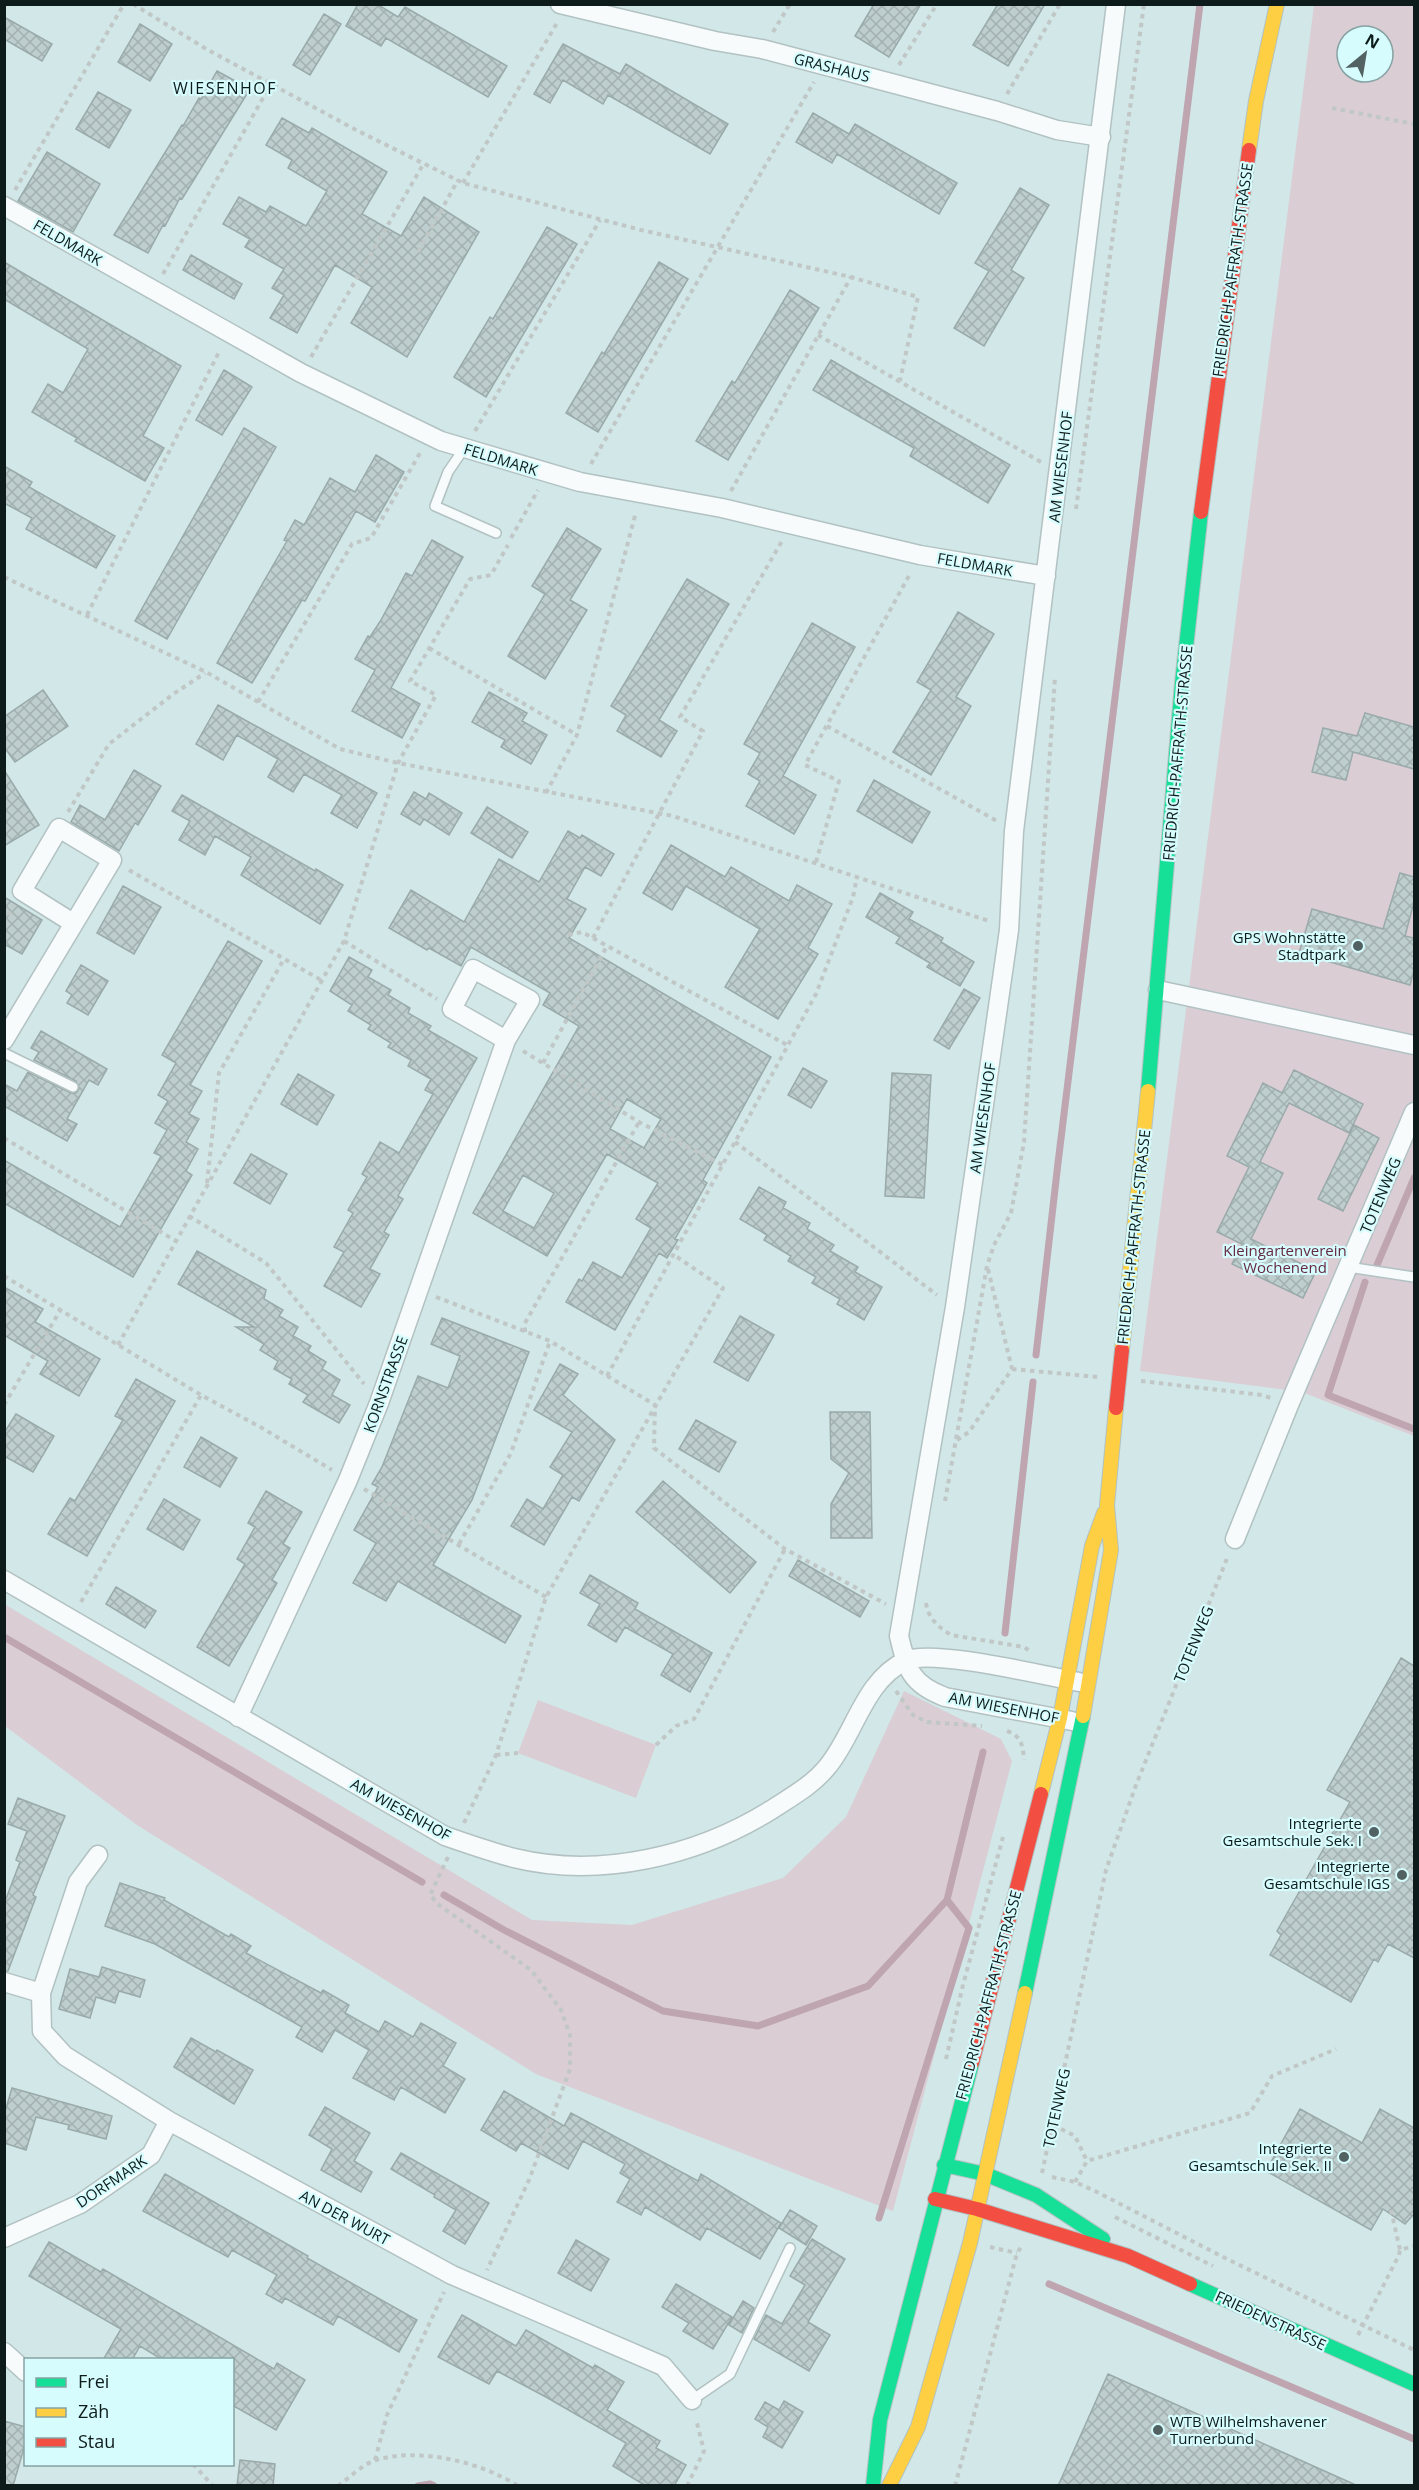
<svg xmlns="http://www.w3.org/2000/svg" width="1419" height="2490" font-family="'Open Sans',sans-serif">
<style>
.green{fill:#dacdd4;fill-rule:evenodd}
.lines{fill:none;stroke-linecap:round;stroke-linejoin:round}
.stream{stroke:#bea5b0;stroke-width:7}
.building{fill:url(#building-cross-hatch);stroke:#9aaaaa;stroke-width:1.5;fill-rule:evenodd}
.lane-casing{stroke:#b2c2c3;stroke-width:12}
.street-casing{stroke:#b2c2c3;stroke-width:21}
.fast-casing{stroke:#b2c2c3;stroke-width:16}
.slow-casing{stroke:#b2c2c3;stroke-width:16}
.jam-casing{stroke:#b2c2c3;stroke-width:16}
.path{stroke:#c1c7c7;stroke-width:4;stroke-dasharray:4.5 4.5;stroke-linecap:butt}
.lane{stroke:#f8fbfb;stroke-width:9}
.street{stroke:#f8fbfb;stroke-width:18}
.fast{stroke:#16e098;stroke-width:14}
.slow{stroke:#ffcf43;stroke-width:14}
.jam{stroke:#f24e42;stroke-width:14}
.jam-bridge-casing{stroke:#b2c2c3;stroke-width:16;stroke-linecap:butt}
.jam-bridge{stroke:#f24e42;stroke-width:14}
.poi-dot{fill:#526262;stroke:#d7fcfd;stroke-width:2}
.labels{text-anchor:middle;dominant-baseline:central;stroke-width:4.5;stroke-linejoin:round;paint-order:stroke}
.street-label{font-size:15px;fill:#0d1b1b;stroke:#d7fcfd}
.poi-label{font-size:15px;fill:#0d1b1b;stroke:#d7fcfd;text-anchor:end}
.park-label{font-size:15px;fill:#642a41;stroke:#d7fcfd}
.neighbourhood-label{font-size:16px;letter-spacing:1.5px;fill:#0d1b1b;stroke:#d7fcfd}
</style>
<defs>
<pattern id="building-cross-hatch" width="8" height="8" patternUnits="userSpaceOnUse" patternTransform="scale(1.5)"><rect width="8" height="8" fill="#becece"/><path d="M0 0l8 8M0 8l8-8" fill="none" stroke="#a2b0b0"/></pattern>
</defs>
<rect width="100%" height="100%" fill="#d2e7e7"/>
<path class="green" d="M1314,5H1414V1436L1302,1392L1140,1371ZM1347,36H1383V72H1347Z
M4,1604L532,1920L632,1925L783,1878L846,1817L904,1691L1001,1739L1012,1761L893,2211L536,2074L137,1825L5,1726Z
M538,1700L656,1745L636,1798L518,1753Z"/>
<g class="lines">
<path class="stream" d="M1377,1265L1414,1178
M1365,1282L1328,1395L1414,1429
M1036,1355L1058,1163L1200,4
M1005,1633L1033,1382
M4,1637L422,1882
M444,1895L504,1930L663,2011L758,2026L868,1986L947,1900L983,1752
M879,2218L969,1928L947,1900
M1049,2284L1414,2439
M418,2486L430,2484L434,2486"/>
</g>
<path class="building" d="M358,4H377L398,17L405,7L507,66L488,97L386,38L381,46L346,26Z
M874,4H921L889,57L855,36Z
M998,4H1045L1008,66L973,45Z
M324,14L341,24L310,75L293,65Z
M4,17L52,44L42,61L4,39Z
M140,24L172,44L150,81L118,62Z
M563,44L620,74L626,64L728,124L710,154L608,95L603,104L563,80L550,103L534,94Z
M217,71L250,89L182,199L180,198L165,226L163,225L148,253L114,235L182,125L183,126L199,98L201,99Z
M98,92L131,110L109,148L76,129Z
M813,113L849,134L855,124L957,183L939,214L837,154L832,163L796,142Z
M282,118L309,133L312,128L387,172L362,214L401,236L424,197L479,232L407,357L351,323L372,287L335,265L297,333L270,318L284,295L272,288L284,269L245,247L250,239L223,224L239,197L266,212L270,206L306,226L327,191L288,168L292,160L266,145Z
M47,152L100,184L73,232L18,201Z
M1020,188L1049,205L1011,270L1024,278L984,346L954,328L989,271L975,263Z
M547,227L577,244L486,397L454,377L490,317L493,319Z
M191,255L242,284L234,299L183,270Z
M4,262L181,366L143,436L164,448L145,481L75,441L77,438L32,412L48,384L63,393L88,349L4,299Z
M659,262L688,279L598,432L566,413L602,352L604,354Z
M790,290L819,308L728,460L696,441L732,381L735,383Z
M831,360L1010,465L988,503L910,456L914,448L813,390Z
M224,370L252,387L222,435L196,420Z
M244,428L276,447L167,639L135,621Z
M376,455L404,472L375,522L356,511L305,601L302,600L252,683L217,663L287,541L284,540L295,520L304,525L330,478L355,492Z
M4,466L32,482L29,487L115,536L96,568L26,529L32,518L4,503Z
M567,528L601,549L570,600L587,610L545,679L508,656L545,594L532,586Z
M432,540L463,557L391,688L420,704L402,738L352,711L375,670L355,659L368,636L370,637L381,620L406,573L412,576Z
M687,579L729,604L659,720L677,731L661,757L617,731L626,715L611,706Z
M958,612L994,634L956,697L971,706L931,775L893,752L931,690L917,682Z
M812,623L855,647L783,776L816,795L794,834L746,806L760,781L748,774L760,753L744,744Z
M43,690L68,726L15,762L4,747V717Z
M489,692L527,713L522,721L547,735L531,764L501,747L505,740L472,722Z
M218,705L377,793L357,828L331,813L342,795L304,774L293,792L268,777L278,759L237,735L223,760L196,744Z
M1365,713L1414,727V769L1353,752L1346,780L1312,772L1323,728L1357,736Z
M4,770L39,825L4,846Z
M134,770L161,786L138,825L135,823L119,851L71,822L80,805L105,820Z
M874,780L930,812L912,843L857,811Z
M414,792L426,799L429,793L462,813L449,835L424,819L420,825L401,814Z
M182,795L315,871L316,869L343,885L320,924L241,875L251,857L215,836L205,855L179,840L190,821L172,811Z
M487,807L528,832L512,858L471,833Z
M568,831L580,838L582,835L614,854L601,876L585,867L567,899L586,909L569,938L771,1057L703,1180L707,1183L675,1239L678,1240L667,1258L659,1253L615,1330L566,1302L579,1279L582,1281L593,1262L622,1278L651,1228L636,1219L658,1183L607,1154L547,1256L473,1213L579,1026L543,1005L550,993L471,947L461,966L429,948L427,950L389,928L411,890L464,922L499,859L539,882ZM627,1099L661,1119L644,1148L610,1129ZM523,1175L554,1193L534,1228L503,1211Z
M671,845L725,877L731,867L789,901L797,885L832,904L808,948L818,954L778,1019L725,987L760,929L686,886L672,910L643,893Z
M1400,873L1414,877V902L1405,936L1414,938V970L1410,985L1299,953L1312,909L1383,929Z
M123,886L161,907L134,954L97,933Z
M880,893L913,912L909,919L943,938L941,942L974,962L960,986L927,967L930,963L896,943L900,937L866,917Z
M4,897L42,920L22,954L4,944Z
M228,941L262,961L190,1085L202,1091L189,1114L199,1119L186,1142L198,1149L186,1171L192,1175L133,1277L4,1203V1160L120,1227L161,1156L154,1153L167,1130L155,1123L168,1101L158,1095L176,1063L162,1055Z
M349,957L372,970L368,977L391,990L388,995L410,1008L408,1013L431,1026L428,1030L477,1058L398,1196L403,1199L384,1232L389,1235L370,1269L380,1274L361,1307L324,1286L344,1252L334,1247L353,1213L348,1210L367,1177L362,1174L380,1142L399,1153L433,1094L425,1090L431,1079L408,1066L411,1060L388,1047L391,1043L368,1029L371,1025L348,1011L352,1005L330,991Z
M81,965L108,981L88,1015L67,1003L72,995L66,991Z
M964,989L980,998L949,1049L934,1040Z
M41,1031L107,1069L98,1085L89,1080L67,1119L77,1124L67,1141L4,1106V1084L17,1091L28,1072L71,1093H76L79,1089L76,1081L34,1060L39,1052L31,1048Z
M803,1068L827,1081L811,1108L788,1095Z
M1294,1070L1363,1104L1349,1133L1289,1103L1260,1162L1283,1173L1251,1239L1316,1271L1303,1298L1232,1264L1242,1244L1217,1232L1249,1167L1227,1156L1263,1083L1282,1093Z
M892,1073L931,1075L924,1198L885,1196Z
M298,1074L334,1095L317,1125L281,1104Z
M1354,1125L1379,1138L1343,1211L1318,1199Z
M251,1154L287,1174L270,1204L234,1183Z
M759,1187L786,1202L783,1208L810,1223L807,1229L834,1245L830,1251L858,1267L855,1272L882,1287L864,1320L837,1304L840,1299L812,1283L816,1277L788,1261L791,1256L764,1240L767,1235L740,1219Z
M197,1251L266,1290L264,1299L283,1310L279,1316L298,1327L293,1336L311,1346L308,1351L326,1362L322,1369L340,1380L332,1395L350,1405L339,1423L303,1402L308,1395L289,1384L292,1379L274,1369L278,1361L260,1350L264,1344L236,1327H254L178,1284Z
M4,1287L43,1309L35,1322L100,1359L79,1396L40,1374L48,1361L4,1335Z
M740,1316L774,1335L748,1381L714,1362Z
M442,1318L529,1352L472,1500L433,1565L521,1616L505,1643L398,1581L386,1601L353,1583L376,1543L354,1530L378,1487L372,1484L382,1467L418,1376L448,1388L460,1356L431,1344Z
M560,1364L578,1374L563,1395L615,1440L579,1501L572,1497L544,1545L511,1526L527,1499L543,1509L563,1475L550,1467L572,1432L534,1410Z
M136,1379L175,1401L87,1556L48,1534L70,1498L75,1501L123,1420L115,1416Z
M830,1412H870L872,1538H831V1504L849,1473L831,1459Z
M16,1414L54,1436L33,1472L4,1456V1433Z
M696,1420L736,1442L719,1472L679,1449Z
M201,1437L237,1458L220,1487L184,1467Z
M663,1481L756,1562L730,1593L636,1512Z
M266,1491L302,1512L283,1544L290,1548L272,1580L277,1583L229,1666L197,1647L245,1564L237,1559L255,1527L248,1523Z
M164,1499L200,1520L183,1550L147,1529Z
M798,1560L869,1601L860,1617L789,1576Z
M590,1575L638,1603L635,1609L712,1653L690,1692L661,1675L673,1654L625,1627L616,1642L588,1625L600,1604L580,1593Z
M116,1587L156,1611L145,1628L106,1604Z
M1401,1658L1414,1666V1958L1388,1944L1378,1962L1374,1959L1351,2002L1270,1955L1281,1935L1277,1931L1350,1802L1327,1790Z
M18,1798L65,1816L33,1895L36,1897L8,1971H4V1904L20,1862L16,1860L27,1831L8,1824Z
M120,1883L165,1898L164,1900L229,1937L231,1934L251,1946L246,1953L321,1993L323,1990L349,2005L345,2013L379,2032L385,2021L413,2037L421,2023L456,2043L443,2066L465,2079L445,2113L401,2087L394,2100L353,2078L369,2050L335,2030L322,2052L296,2037L302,2027L155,1944L105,1926Z
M102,1967L145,1980L140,1997L119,1991L115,2003L96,1997L90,2018L59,2009L70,1969L99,1977Z
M191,2038L216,2052L217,2050L253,2070L234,2104L174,2067Z
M12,2088L112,2116L106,2139L68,2129L69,2125L36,2117L26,2150L4,2143V2115Z
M504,2091L564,2126L571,2113L698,2181L701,2174L781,2223L760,2259L707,2228L700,2240L645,2207L641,2215L617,2202L630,2179L620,2173L625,2164L583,2141L568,2169L521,2143L516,2151L481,2130Z
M325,2107L370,2133L354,2161L372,2172L361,2192L321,2170L332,2149L309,2135Z
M1300,2109L1362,2143L1380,2109L1414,2128V2214L1405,2224L1383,2209L1371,2230L1266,2171Z
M401,2153L489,2203L465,2244L443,2231L456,2210L434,2197L435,2195L391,2169Z
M165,2174L308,2256L307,2258L417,2320L399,2352L338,2316L333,2325L285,2298L282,2303L266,2294L277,2275L232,2250L228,2257L143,2211Z
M790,2210L817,2226L806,2245L779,2228Z
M812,2239L845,2259L808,2322L830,2335L809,2371L754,2339L766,2315L782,2324L805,2285L790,2276Z
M576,2240L609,2259L591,2291L558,2273Z
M49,2242L101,2272L103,2269L274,2369L277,2363L305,2380L276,2430L232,2405V2360H163L140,2346L132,2360H103L121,2329L29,2276Z
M676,2284L732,2317L713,2349L683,2331L689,2323L662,2307Z
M743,2301L754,2308L742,2333L729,2325Z
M462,2315L516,2346L526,2330L593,2368L595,2365L624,2382L607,2410L660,2441L656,2448L686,2465L674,2486H646L613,2466L626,2443L546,2397L497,2371L489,2384L438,2357Z
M1108,2374L1358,2486H1058Z
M784,2401L803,2412L782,2448L763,2437L768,2427L755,2419L765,2402L779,2410Z
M4,2421L26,2427V2441L13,2486H4Z
M240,2460L275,2464L273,2486H237Z"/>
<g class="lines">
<defs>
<path id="lane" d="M465,447L448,472L435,506L496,533
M4,1053L73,1087
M1348,1267L1414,1277
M692,2400L730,2374L790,2248"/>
<path id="street" d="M560,4L715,41L762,49L997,111L1057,130L1101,137
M4,206L301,373L441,441L580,482L722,508L920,555L1046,576
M1158,990L1414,1045
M4,1040L112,860L59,828L22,891L73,923
M1235,1539L1289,1405L1414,1112
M4,1580L445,1836C468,1844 491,1852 514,1858C600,1879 697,1856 771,1810C791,1797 813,1785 828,1766C855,1733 864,1681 905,1661C931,1648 1045,1676 1079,1682
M238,1717L348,1480L379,1403L506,1040L530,1000L473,969L452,1009L506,1040
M1072,1721L945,1697C911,1684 907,1670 899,1636L955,1307L1009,930L1014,831L1116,4
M98,1855L78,1882L41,1993L42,2031L65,2056L169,2121L452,2275L663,2366L692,2400
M4,1982L41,1993
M4,2238L80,2204L151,2155L169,2121
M4,2352L26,2372"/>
<path id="fast" d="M1148,1091L1182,683L1201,512
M1025,1993L1083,1716
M944,2165L985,2174L1036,2195L1103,2239
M1190,2284L1414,2384
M873,2486L880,2420L972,2063"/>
<path id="slow" d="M1249,150L1256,101L1277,4
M1122,1350L1148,1091
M1083,1716L1111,1550L1107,1505L1116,1408
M1041,1794L1060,1718L1092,1546L1104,1513
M889,2486L918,2427L970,2243L1025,1993"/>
<path id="jam" d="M1201,512L1249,150
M972,2063L1041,1794
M935,2199L977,2209L1128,2256L1190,2284"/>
</defs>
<use href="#lane" class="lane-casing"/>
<use href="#street" class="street-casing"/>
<use href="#fast" class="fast-casing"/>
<use href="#slow" class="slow-casing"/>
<use href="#jam" class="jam-casing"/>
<path class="path" d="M133,4L208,50L271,84L358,131L463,183L641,230L851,277L918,297L900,381
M773,32L790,4
M899,65L937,4
M1007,94L1060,4
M1332,108L1414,124
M463,183L557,23
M15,190L124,4
M418,252L458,180
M163,274L271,84
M818,335L1041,462
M311,357L424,163
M475,431L600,220
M591,464L814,82
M731,491L851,277
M1076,509L1144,4
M511,538L538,490
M4,577L206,672L340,749L398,763L673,816L989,921
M87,615L220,350
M429,648L577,735
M258,702L352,544L371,538L420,453
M827,726L997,821
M546,793L577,735L636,512
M68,812L109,744L172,695L205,673
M816,862L839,781L805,765L911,572
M129,870L321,980
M4,923L13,906
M568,935L582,932L789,1046
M593,938L703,731L680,717L782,541
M344,941L437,999
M523,1051L639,1122L723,1165
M543,1063L607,946
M4,1138L176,1241
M735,1142L937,1295
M207,1183L219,1073L284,959
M189,1216L266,1263L364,1384
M4,1276L201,1395L262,1428L332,1470
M436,1297L550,1341L655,1405L654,1448L785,1549L886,1604
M525,1332V1323L639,1122
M118,1345L344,941L398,763L436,695L410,681L470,579L491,575L508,545
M1012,1369L1098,1377
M607,1376L816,994L853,897L857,877
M1141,1381L1262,1395L1271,1398
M4,1405L61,1309
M957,1440L969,1432L1012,1369L988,1269
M364,1489L546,1597
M945,1501L987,1266L994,1245L1011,1213L1024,1142L1055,677
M459,1544L511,1453L550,1341
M81,1602L201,1395
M926,1603C928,1618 938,1627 951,1635L1024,1647L1030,1651
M896,1691L913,1715L927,1722L982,1726
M1007,1731C1021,1736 1023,1745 1024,1760
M656,1745L676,1726L694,1719L785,1549
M496,1755L518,1753
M464,1823L496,1755L546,1597L723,1288L674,1255
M448,1857L430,1895L439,1905L531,1970L561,2010L570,2035V2069L529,2180L487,2270
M946,2059L963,1985L1003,1837
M1053,2125L1075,2136L1087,2161
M1042,2173L1106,1870L1136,1785L1228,1556
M1052,2177L1075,2182L1095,2191L1225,2258L1414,2350
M1075,2182L1087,2161L1250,2113L1272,2076L1336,2049
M1391,2210L1400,2250
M1115,2217L1213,2266
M990,2247L1017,2253
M1358,2335L1399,2255L1400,2250L1414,2246
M375,2460L387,2415L444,2292
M193,2464L213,2486
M338,2486C349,2478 363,2464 376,2460C419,2447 481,2462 518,2486
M687,2486L704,2451L696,2419
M955,2486L1017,2253L1022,2246"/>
<use href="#lane" class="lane"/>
<use href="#street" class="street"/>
<use href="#fast" class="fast"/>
<use href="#slow" class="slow"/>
<use href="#jam" class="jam"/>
<defs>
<path id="jam-bridge" d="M1116,1408L1122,1350"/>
</defs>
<use href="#jam-bridge" class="jam-bridge-casing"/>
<use href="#jam-bridge" class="jam-bridge"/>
</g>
<g class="poi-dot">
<circle cx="1358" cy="946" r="6"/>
<circle cx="1374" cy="1832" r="6"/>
<circle cx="1402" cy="1875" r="6"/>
<circle cx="1344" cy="2157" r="6"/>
<circle cx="1158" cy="2430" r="6"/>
</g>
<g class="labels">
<g class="street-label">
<text transform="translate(832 67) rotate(14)">GRASHAUS</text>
<text transform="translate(68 242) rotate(30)">FELDMARK</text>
<text transform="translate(1232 270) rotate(-82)">FRIEDRICH-PAFFRATH-STRASSE</text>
<text transform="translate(501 459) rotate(17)">FELDMARK</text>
<text transform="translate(1060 467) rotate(-83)">AM WIESENHOF</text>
<text transform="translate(975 564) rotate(10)">FELDMARK</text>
<text transform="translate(1177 753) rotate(-85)">FRIEDRICH-PAFFRATH-STRASSE</text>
<text transform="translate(982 1118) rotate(-82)">AM WIESENHOF</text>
<text transform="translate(1380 1195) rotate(-67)">TOTENWEG</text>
<text transform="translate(1133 1237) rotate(-84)">FRIEDRICH-PAFFRATH-STRASSE</text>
<text transform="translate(385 1384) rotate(-70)">KORNSTRASSE</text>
<text transform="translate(1193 1644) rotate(-68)">TOTENWEG</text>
<text transform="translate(1004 1707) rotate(11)">AM WIESENHOF</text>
<text transform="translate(401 1809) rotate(29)">AM WIESENHOF</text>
<text transform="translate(988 1995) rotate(-75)">FRIEDRICH-PAFFRATH-STRASSE</text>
<text transform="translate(1056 2108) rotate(-78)">TOTENWEG</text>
<text transform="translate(111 2181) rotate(-34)">DORFMARK</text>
<text transform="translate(345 2217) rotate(28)">AN DER WURT</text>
<text transform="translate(1271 2320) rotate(25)">FRIEDENSTRASSE</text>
</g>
<g class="poi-label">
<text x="1346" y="937">GPS Wohnstätte<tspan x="1346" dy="17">Stadtpark</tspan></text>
<text x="1362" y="1823">Integrierte<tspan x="1362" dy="17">Gesamtschule Sek. I</tspan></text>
<text x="1390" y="1866">Integrierte<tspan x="1390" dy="17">Gesamtschule IGS</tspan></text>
<text x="1332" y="2148">Integrierte<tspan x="1332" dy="17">Gesamtschule Sek. II</tspan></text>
<text x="1170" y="2421" text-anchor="start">WTB Wilhelmshavener<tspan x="1170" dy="17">Turnerbund</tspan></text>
</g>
<g class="park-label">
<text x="1285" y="1250">Kleingartenverein<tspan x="1285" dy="17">Wochenend</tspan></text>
</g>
<g class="neighbourhood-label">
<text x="225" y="88">WIESENHOF</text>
</g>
</g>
<rect width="1419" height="2490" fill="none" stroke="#0d1b1b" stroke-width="12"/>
<rect x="24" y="2358" width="210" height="108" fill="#d7fcfd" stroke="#86a2a3" stroke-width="1.5"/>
<rect x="36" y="2378" width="30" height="9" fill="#16e098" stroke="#86a2a3" stroke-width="1.5"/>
<text x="78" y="2388" font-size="18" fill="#0d1b1b">Frei</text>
<rect x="36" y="2408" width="30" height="9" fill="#ffcf43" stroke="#86a2a3" stroke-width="1.5"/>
<text x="78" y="2418" font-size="18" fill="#0d1b1b">Zäh</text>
<rect x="36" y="2438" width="30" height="9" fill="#f24e42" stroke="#86a2a3" stroke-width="1.5"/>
<text x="78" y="2448" font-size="18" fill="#0d1b1b">Stau</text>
<g transform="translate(1365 54) rotate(30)"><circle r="28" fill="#d7fcfd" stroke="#86a2a3" stroke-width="1.5"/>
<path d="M0-4.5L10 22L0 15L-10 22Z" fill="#526262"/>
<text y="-9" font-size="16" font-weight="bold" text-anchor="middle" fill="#0d1b1b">N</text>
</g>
</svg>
